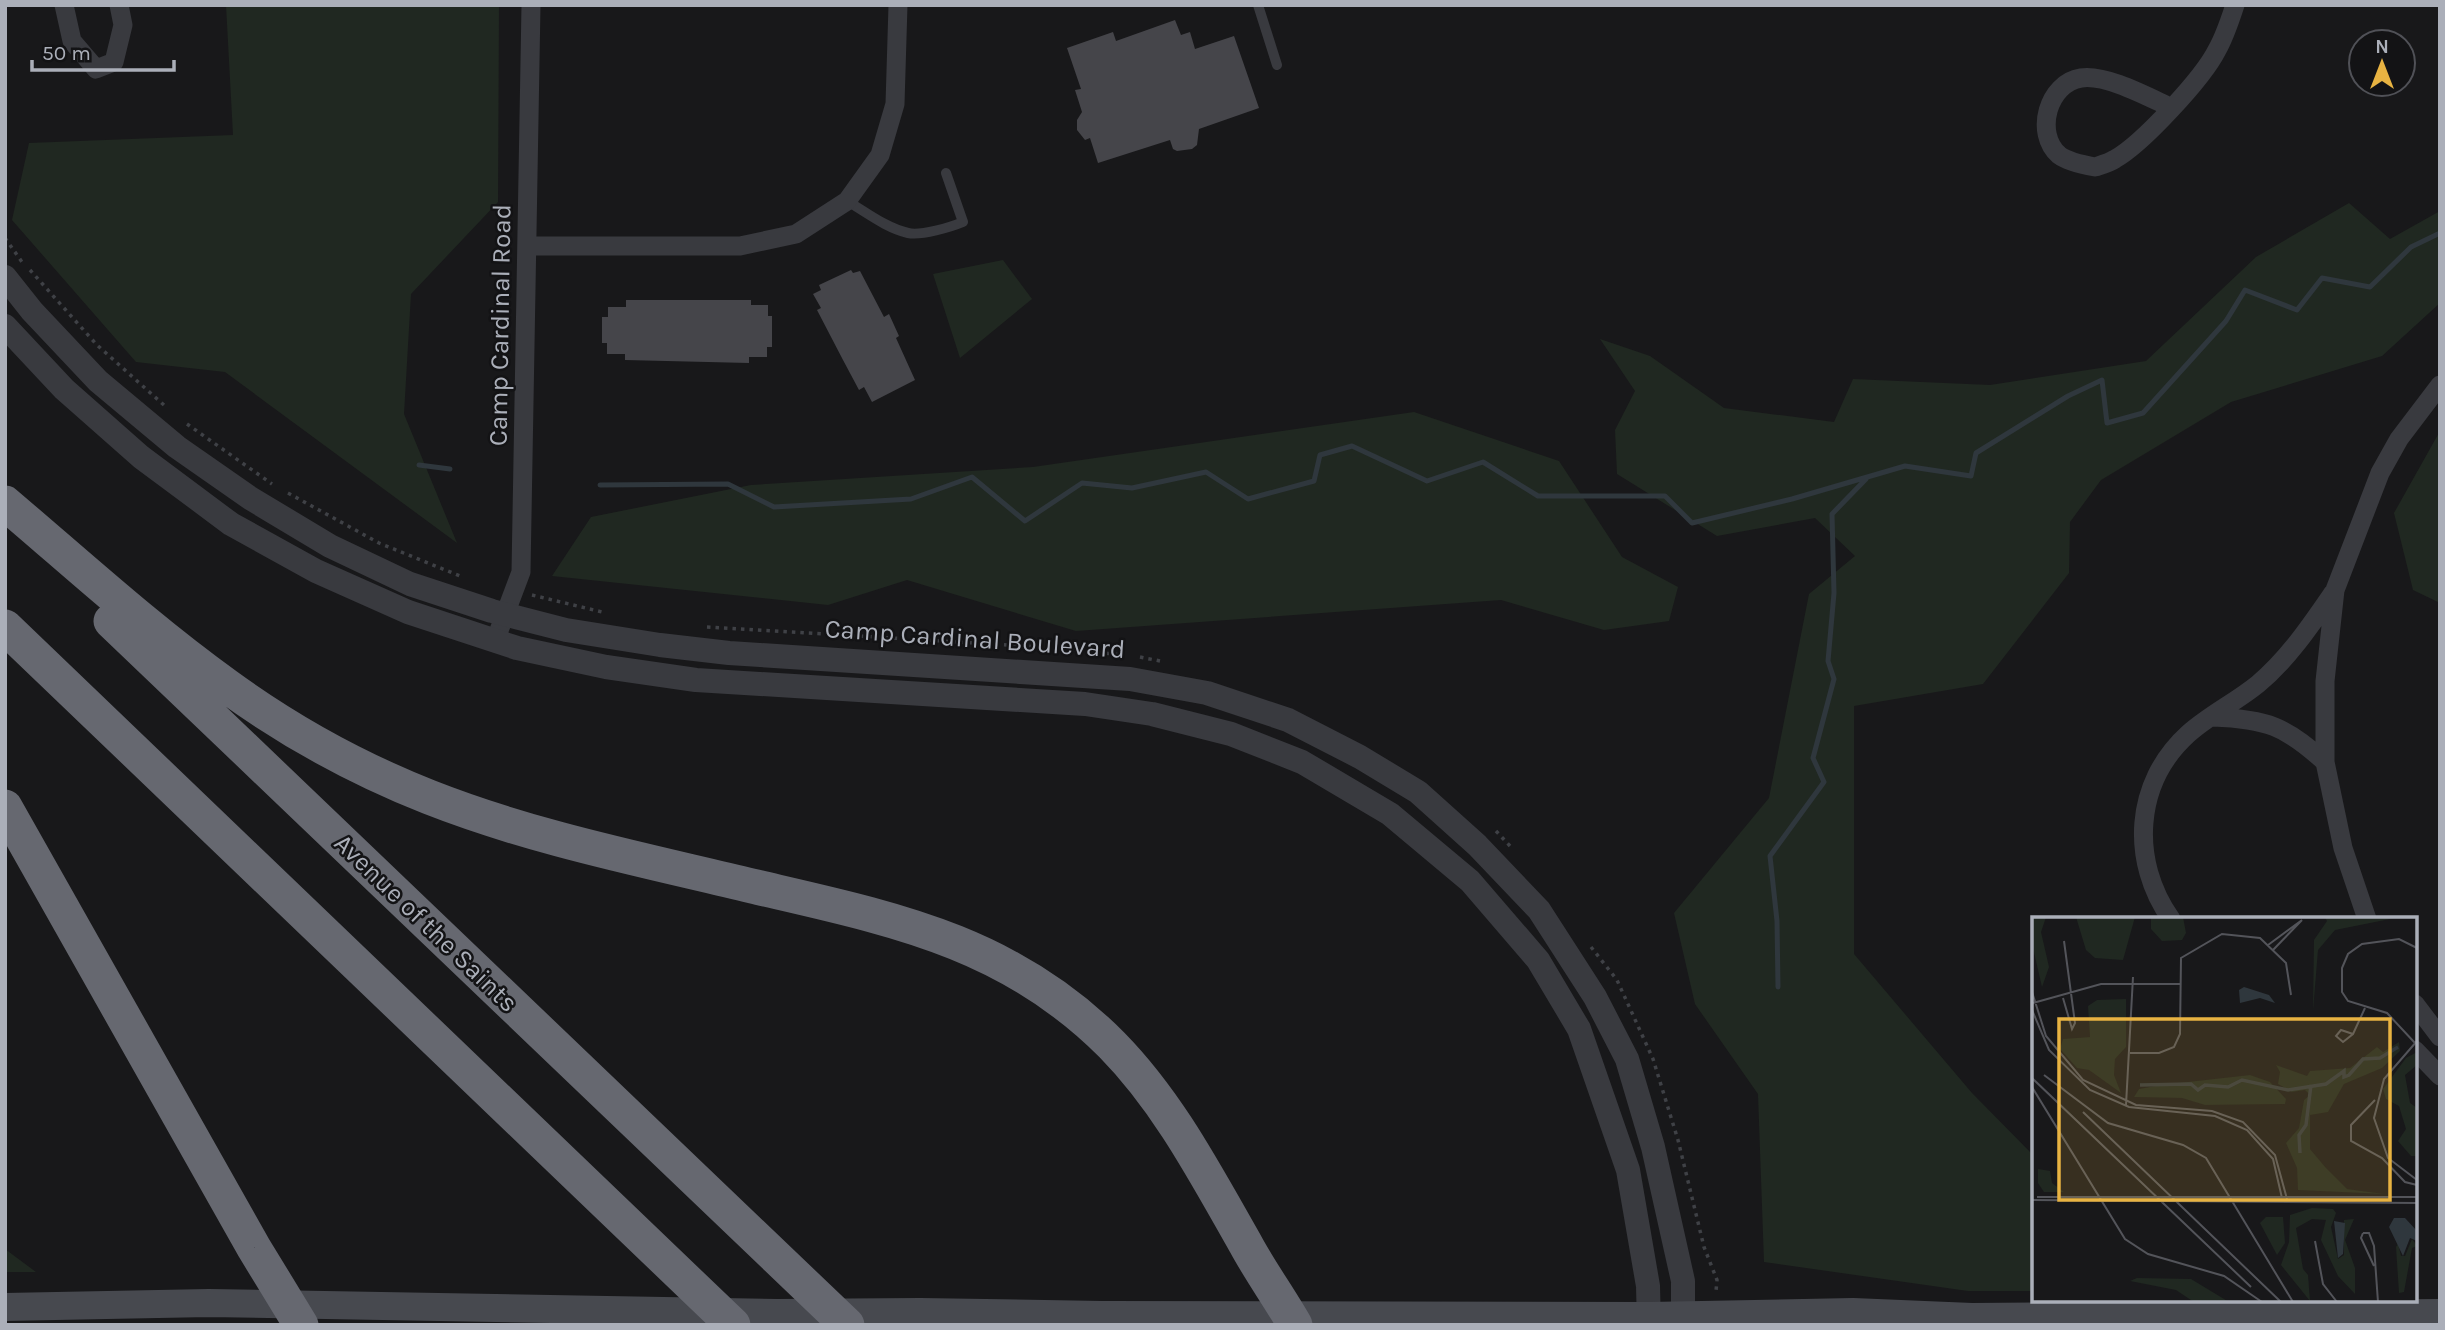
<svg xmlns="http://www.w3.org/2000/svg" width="2445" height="1330" font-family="Karla,sans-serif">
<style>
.green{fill:#202821}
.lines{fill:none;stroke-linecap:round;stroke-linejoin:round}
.stream{stroke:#2f373d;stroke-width:5}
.building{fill:#45454a}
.path{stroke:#3f4146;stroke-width:3.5;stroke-dasharray:3.5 5;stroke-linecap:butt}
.service{stroke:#393a3f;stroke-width:10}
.minor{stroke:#393a3f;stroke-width:19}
.tertiary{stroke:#393a3f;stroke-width:24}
.secondary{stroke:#47494f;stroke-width:28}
.motorway{stroke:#666870;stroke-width:35}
.labels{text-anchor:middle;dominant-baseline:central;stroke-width:5;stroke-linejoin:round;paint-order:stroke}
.street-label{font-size:26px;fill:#abafb9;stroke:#131315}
.inset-river{fill:none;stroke:#2f373d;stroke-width:3.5}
.inset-road{fill:none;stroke:#53545a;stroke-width:2}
.view{fill:#e8b342;fill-opacity:0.15;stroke:#e8b342;stroke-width:3.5}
.inset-edge{fill:none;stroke:#abafb9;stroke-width:3.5}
</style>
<rect width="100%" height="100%" fill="#18181a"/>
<path class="green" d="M226,5H499L498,202L411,294L404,414L457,543L225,372L136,362L12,220L29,143L233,135Z
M2349,203L2390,239L2440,211V303L2382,356L2231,402L2101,480L2070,522L2069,573L1983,684L1854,706V954L1972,1093L2034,1156V1291H1968L1764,1262L1758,1094L1695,1004L1674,913L1769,798L1809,594L1855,556L1815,518L1717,536L1617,474L1615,430L1635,391L1600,339L1650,356L1724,408L1834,422L1853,379L1990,385L2146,361L2256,257Z
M1003,260L1032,299L960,358L933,274Z
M1414,412L1559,461L1622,557L1678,587L1669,621L1604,630L1501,600L1076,631L907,580L828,605L552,576L591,517L751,485L1033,467Z
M2440,431V603L2413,590L2394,513Z
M5,1249L36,1272H5Z"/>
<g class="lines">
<path class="stream" d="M419,465L450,469
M600,485L728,484L774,507L911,499L972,477L1025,521L1082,483L1132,488L1206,472L1248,499L1314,481L1320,455L1352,446L1427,481L1483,462L1538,496H1665L1692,523L1792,499L1905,466L1971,476L1976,453L2068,396L2102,380L2107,423L2143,413L2226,321L2245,290L2297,310L2322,278L2370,287L2411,247L2440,233
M1778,987L1777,921L1770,856L1824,782L1813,758L1834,679L1828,661L1834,593L1832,514L1866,479"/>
</g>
<path class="building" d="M1175,20L1181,35L1190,32L1195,49L1234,36L1259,108L1199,129L1197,145L1192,149L1177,151L1173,149L1170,140L1098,163L1090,138L1085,140L1077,130V120L1082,112L1075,90L1081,89L1067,48L1113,32L1116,41Z
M851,270L853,273L860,271L884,317L889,314L899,336L896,338L915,380L872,402L864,387L859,390L843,360L817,310L821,308L813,294L821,290L819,285Z
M626,300H751V305H768V316H772V347H767V357H749V363L625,360V354H607V343H602V317H608V307H626Z"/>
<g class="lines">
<path class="path" d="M5,238L22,262
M30,270L97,345L165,406
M187,424L272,484
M288,493L379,543L460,576
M532,595L606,613
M707,627L1059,648L1122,655
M1140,657L1160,661
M1496,831L1510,846
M1591,947L1617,980L1653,1059L1678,1140L1704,1247L1717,1280L1716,1291"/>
<path class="service" d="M1258,5L1277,65
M847,201C866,212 886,228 908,233C921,236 951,227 963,222L946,173"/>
<path class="minor" d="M64,5L72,41L96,69L114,62L123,25L119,5
M2172,108C2148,97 2106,74 2081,78C2048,83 2034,133 2059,155C2068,162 2084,165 2095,167C2101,165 2109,163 2115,159C2142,144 2203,78 2217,50C2225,36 2230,20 2235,5
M528,246H740L796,234L847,201L880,155L895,104L898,5
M495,641L521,572L531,5
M2213,717C2266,719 2286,726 2325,762
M2171,919C2130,861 2134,783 2188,734C2209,715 2236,702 2258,684C2288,659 2311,625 2333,593
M2367,919L2343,848L2325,762V681L2335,590L2380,473L2399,439L2440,385
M2415,1004L2440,1037
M2415,1050L2440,1076"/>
<path class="tertiary" d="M5,277L32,311L98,381L177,447L250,498L330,546L410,584L492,611L566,630L660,645L729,653L1130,679L1207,693L1288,720L1360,757L1418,792L1477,845L1539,910L1595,997L1627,1059L1653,1147L1683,1281V1325
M5,326L64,389L141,457L231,524L316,571L408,612L517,648L606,667L696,680L1085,704L1152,714L1231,734L1302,762L1390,814L1470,881L1538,960L1579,1029L1628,1170L1648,1286L1649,1325"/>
<path class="secondary" d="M5,1307L209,1303L777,1313L920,1312L1102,1315L1649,1316L1853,1312L1972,1317L2440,1313"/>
<path class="motorway" d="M5,503C78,565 149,630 227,686C289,731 358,769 429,797C533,838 644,860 752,886C889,918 1008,940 1112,1045C1168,1102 1205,1173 1245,1243C1260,1271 1279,1297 1295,1325
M111,621L847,1325
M5,627L733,1325
M5,807L254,1248L301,1325"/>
</g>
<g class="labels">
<g class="street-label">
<text transform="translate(500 325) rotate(-89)">Camp Cardinal Road</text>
<text transform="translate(975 639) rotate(4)">Camp Cardinal Boulevard</text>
<text transform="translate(426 923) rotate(44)">Avenue of the Saints</text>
</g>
</g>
<g transform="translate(2032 917)">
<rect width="385" height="385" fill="#18181a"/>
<path d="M1,0H14L9,15L17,50L10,70L1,31ZM44,0H103L91,43L63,41L54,33ZM119,0H151L154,16L150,23L130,24L119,12ZM293,0H368L303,13L286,33L281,94L282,23L295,4ZM94,82V130L83,142L82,158L89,176L57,153L45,151L28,132L31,122L58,120L56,89L65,83ZM367,125L368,134L350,151L312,167L296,195L278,198V232L294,251L315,272L352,277L266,273L265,251L254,226L267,211L272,183L278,178L273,173L260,175L246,167L248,155L244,148L275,159L278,154L318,151L345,130L351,135ZM385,135V148L373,158L378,186L385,191V239H379L366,224L374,212L367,189L354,182L351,172L374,141ZM218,158L238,165L254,182L253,187L173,188L150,181L102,180L107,172L129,168ZM6,252L18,254L20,266L32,275H12L6,266ZM280,291L301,292L304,296L299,310L306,342L312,338V303L322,302L313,323L323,351V377L306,359L289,323L294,303L280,302L264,311L271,352L276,358L278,384L249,348L257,325L258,298ZM234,300H251L253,326L245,338L228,306ZM380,322L385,329L380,331L372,375L367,376L364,330L366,327L369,339H373ZM105,361L159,362L197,385H162L144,373L98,364Z" fill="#202821"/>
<path d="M212,70L237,78L243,86L228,81L208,86L207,73ZM362,301H373L385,314V324L378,321L371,339L357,310ZM302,304L313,306L311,337L306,341Z" fill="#2f373d"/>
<path class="inset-river" d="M108,168L159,167L166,173L173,168L196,170L210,163L256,173L294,167L312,154V160L317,158L331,142L348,141L366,130M268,236L267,218L274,208L279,168"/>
<path class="inset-road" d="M236,28L270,3M241,33L270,3M0,75L14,119L51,163L104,188L180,194L211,205L243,238L255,282M31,81L40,112L43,106L32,24M1,86L69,67H149M0,93L17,133L58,173L97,190L183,199L215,213L241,242L250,281M321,117L309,113L304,119L311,125L321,117L333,91M385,124L352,162L342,201L356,241L385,263M383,126L355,96L316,84L310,75V51L316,37L330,27L367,22L385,31M98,136H127L142,130L148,117L149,41L190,17L228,21L254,46L259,78M12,158L76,206L151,228L174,241L261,385M0,161L219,370M0,170L93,322L116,337L192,359L230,385M343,183L319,208V224L350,241L373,265L385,268M94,188L101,60M51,195L249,385M5,280H385M0,283L385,286M331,316H337L342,329L346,385M331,316L329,321L342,349M283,324L291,367L305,385"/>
<path class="view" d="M27,102H358V283H27Z"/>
<rect width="385" height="385" class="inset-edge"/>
</g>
<rect width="2445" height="1330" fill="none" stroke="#abafb9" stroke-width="14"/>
<g transform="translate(2382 63)"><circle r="33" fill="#131315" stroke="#505157" stroke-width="2"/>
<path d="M0-5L12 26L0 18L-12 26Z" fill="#e8b342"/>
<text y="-10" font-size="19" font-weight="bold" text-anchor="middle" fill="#abafb9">N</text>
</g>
<path d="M32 60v10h142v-10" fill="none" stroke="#abafb9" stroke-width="3.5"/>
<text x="42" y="60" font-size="21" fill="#abafb9" stroke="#131315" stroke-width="5" paint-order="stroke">50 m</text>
</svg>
